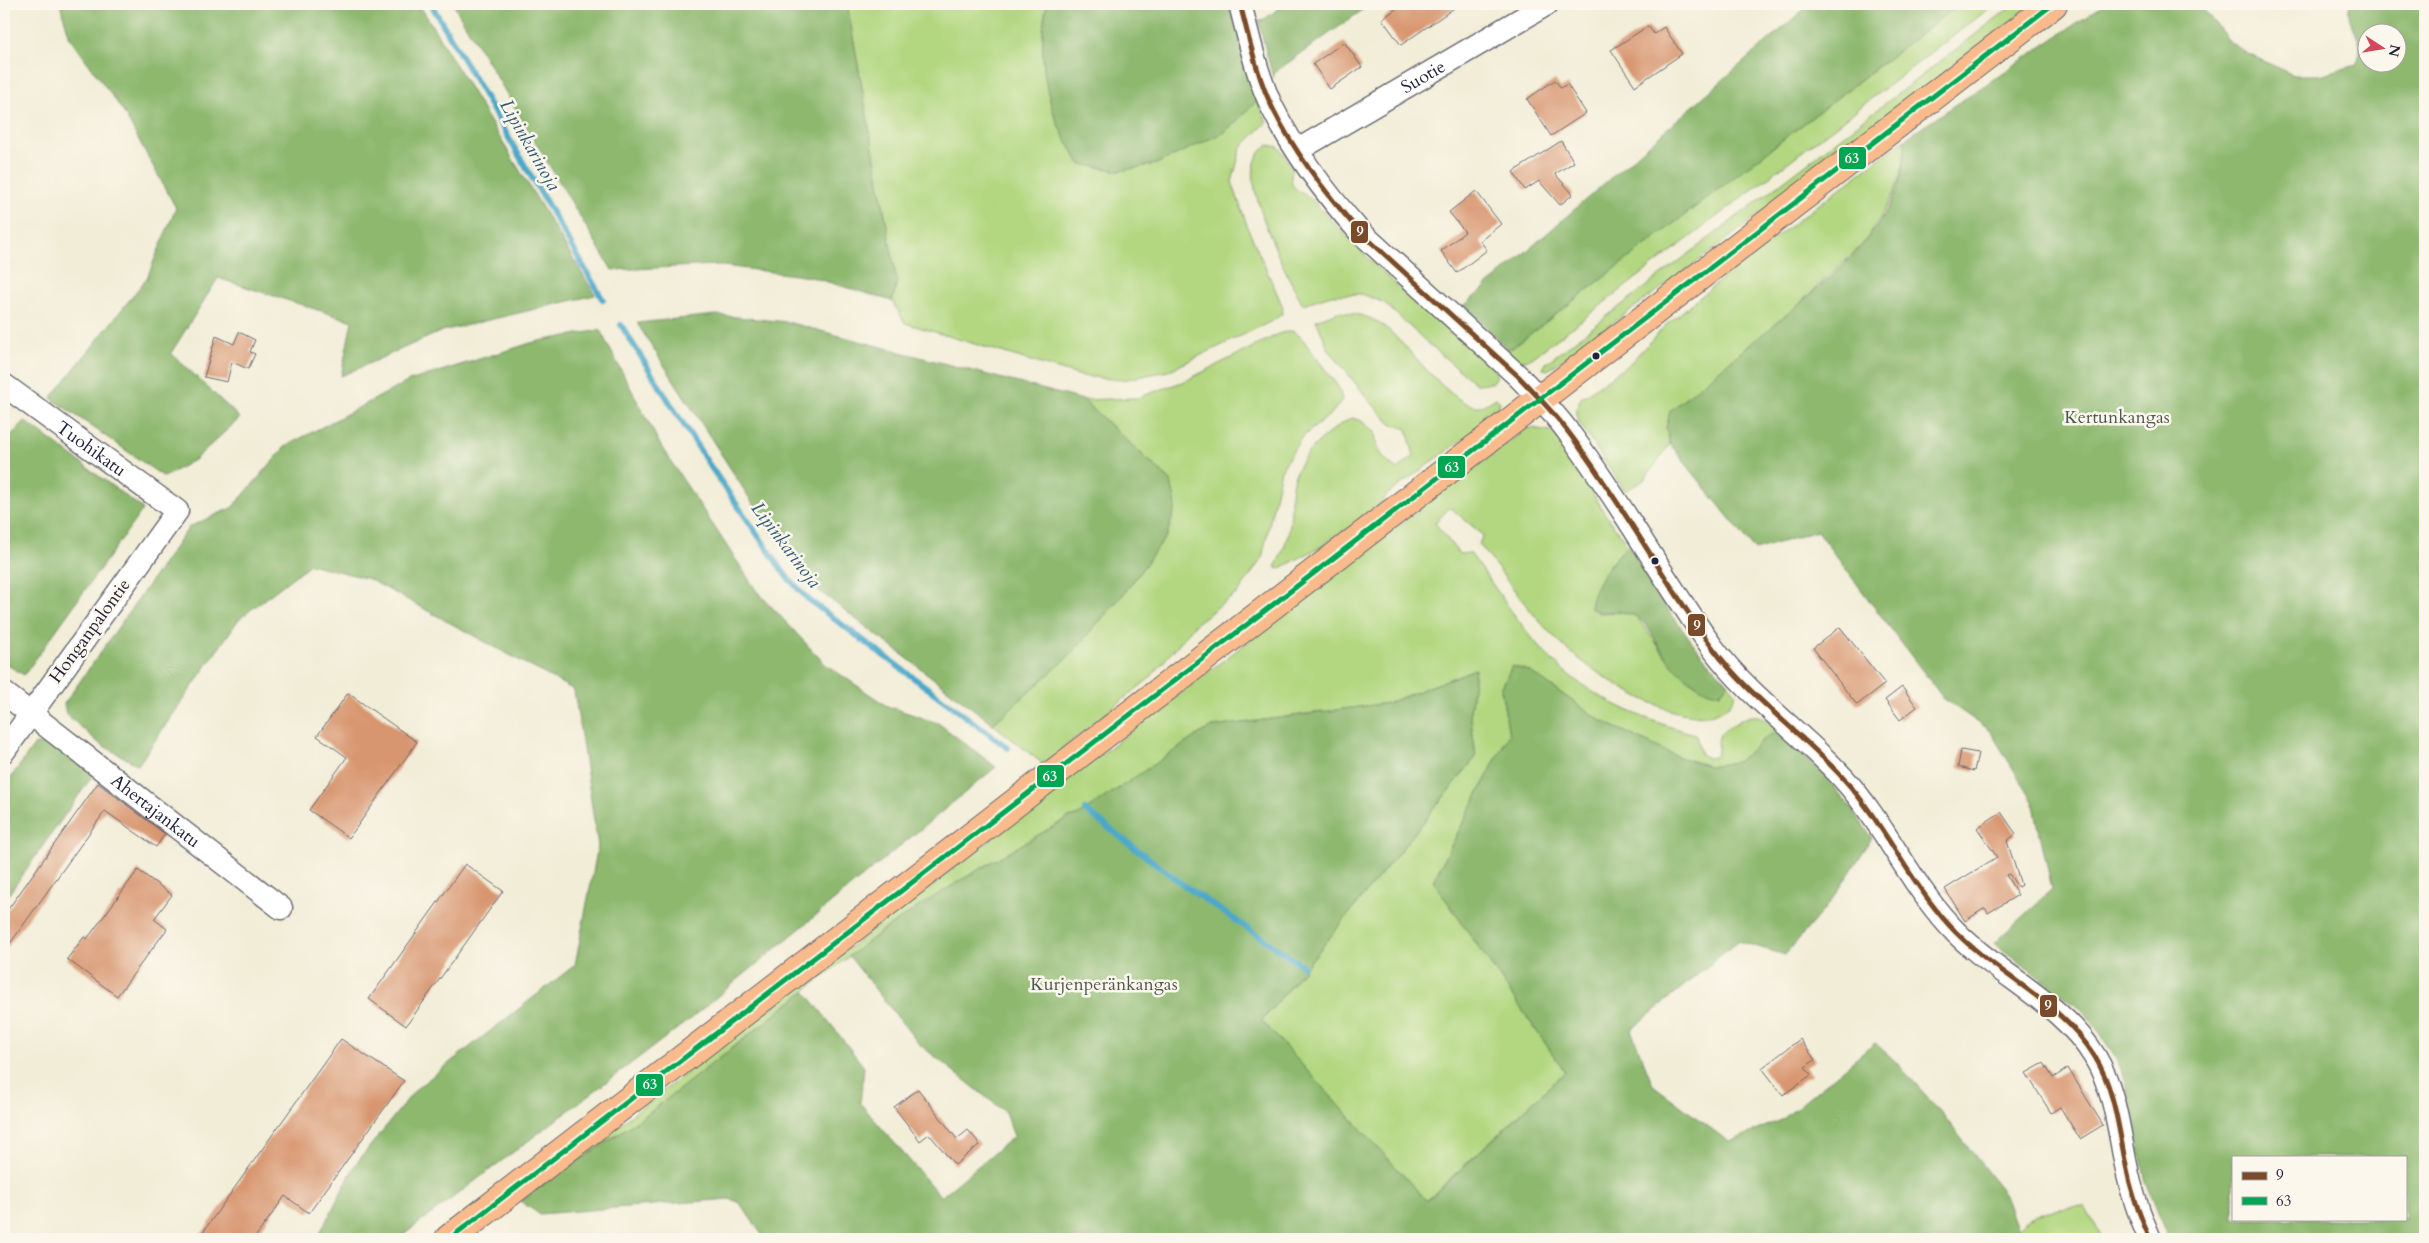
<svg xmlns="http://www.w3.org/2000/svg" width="2429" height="1243" font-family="Cardo,serif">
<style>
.green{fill:#b2d780;stroke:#6a7c5e}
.forest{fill:#8db86e;stroke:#586d54;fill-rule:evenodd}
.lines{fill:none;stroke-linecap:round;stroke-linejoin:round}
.stream{stroke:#4ba8c9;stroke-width:6}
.building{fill:#d89670}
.street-casing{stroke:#6b6972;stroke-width:25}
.primary-casing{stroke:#6b6972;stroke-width:30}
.street{stroke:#fff;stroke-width:22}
.primary{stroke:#fabb8c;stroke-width:28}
.bus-1-casing{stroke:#fbf7ec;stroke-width:9}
.bus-2-casing{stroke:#fbf7ec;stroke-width:9}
.bus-1{stroke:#7a4b2a;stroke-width:5}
.bus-2{stroke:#00a651;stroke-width:5}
.bus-dot{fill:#22223b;stroke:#fbf7ec;stroke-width:2}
.labels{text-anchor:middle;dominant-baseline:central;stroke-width:5;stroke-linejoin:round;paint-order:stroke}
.street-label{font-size:18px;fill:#22223b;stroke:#fbf7ec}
.park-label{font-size:18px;fill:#4d5850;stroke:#fbf7ec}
.water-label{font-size:19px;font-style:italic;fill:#325874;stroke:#fbf7ec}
.line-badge{stroke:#fbf7ec;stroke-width:2}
.badge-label{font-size:14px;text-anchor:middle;font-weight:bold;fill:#fff}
</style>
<rect width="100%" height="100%" fill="#fbf7ec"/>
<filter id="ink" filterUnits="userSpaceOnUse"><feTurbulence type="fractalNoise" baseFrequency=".02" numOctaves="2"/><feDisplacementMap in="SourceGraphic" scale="10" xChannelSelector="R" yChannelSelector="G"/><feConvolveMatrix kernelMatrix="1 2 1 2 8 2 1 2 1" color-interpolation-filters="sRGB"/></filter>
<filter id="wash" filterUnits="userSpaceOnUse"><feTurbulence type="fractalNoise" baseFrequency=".0096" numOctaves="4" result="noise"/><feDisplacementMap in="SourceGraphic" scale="20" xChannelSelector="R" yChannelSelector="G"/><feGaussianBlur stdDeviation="1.12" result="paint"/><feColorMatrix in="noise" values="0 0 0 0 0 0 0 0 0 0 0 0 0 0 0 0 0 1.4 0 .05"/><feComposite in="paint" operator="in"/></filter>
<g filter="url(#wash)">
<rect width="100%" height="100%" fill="#f2edd7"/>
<path class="green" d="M847,4H1047C1039,39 1042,84 1056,119C1061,134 1072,149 1080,164L1120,171L1225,132L1257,101L1267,122L1241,148L1232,182L1249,231L1283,307L1282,314L1272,321L1168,371L1122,380L1081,376L905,323L892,301L897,282Z
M1959,4H1995L1532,358C1520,363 1515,359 1507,349L1512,348Z
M2015,4H2034L1700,260L1548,370L1543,369L1546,363Z
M1905,139C1907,180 1884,213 1862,245L1666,428L1670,444L1644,480L1625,491L1580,424C1576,413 1575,408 1581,398L1629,364L1666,325L1739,265Z
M1268,145L1279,147L1292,167C1289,187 1293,188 1310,198C1338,226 1364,256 1393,282C1418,304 1485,350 1497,376L1491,383L1476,384L1431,346L1383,302L1361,294L1331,295L1303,304C1287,277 1248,197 1254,167C1256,157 1260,151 1268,145Z
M1338,312C1355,314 1370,315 1385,327C1407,344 1448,402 1475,406C1483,407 1489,402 1496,398L1500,402L1495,416L1389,493L1374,511L1322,546L1279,569L1275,567C1282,554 1288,539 1290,524C1292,511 1290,498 1292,485C1298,455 1326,433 1351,418L1360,420L1375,432C1376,450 1383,459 1397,470L1414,456L1407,429L1391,424L1368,399L1329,350L1316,320Z
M1293,331L1301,337L1339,388L1342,400L1332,413L1301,438L1281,470L1262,558L1239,592L1197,622L1150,678L1043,764L993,724L1066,659L1126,591L1167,535L1171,481L1083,400L1137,398L1185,381L1281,333Z
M1532,428L1550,431L1557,436L1607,517L1628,545L1609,565L1598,613L1623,612L1636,616L1670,662L1697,686L1720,693L1728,683L1736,693C1711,756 1587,670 1558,641C1529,612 1505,577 1479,544L1483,535L1452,509L1449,508L1435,523L1459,554L1470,553C1495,586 1518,624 1546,654C1585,695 1637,718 1691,733L1696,736L1701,754L1707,758L1715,757C1721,750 1716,742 1720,735C1723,730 1731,726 1736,723C1759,708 1767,719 1784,735L1765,738L1737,762L1709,766L1676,756L1600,720L1529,671L1512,666L1501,689L1509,734L1433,881L1565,1072L1426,1201L1262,1021L1476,757L1470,713L1475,669L1388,703L1213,727L1077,816L1068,818L963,879L880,932L653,1110L520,1201L1449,487L1526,429Z
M2085,1207L2103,1239H2008C2029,1211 2052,1209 2085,1207Z"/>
<path class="forest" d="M60,4H419L595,295L442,331L341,376L352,321L218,278L171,353L240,418L194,460L164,477L51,398L147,278L176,208L123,111L70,38Z
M453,4H847L897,282L892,301L811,277L716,265L612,270Z
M1047,4H1229L1257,101L1225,132L1156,164L1120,171L1080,164C1072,149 1061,134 1056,119C1042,84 1039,39 1047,4Z
M1285,4H1371L1275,72L1273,78L1258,20L1262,21Z
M1810,4H1959L1512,348L1507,349L1465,305Z
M2105,4H2199L2231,43L2248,54L2294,75H2319L2356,65C2370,35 2343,28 2350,4H2425V1239H2169L2146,1182L2125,1082L2115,1056L2085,1012L1994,943L2052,889L2033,801L1990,731L1943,698L1817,531L1755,550L1670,444L1666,428L1670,411C1703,383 1737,355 1770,328C1827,280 1909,222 1905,139ZM2366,32H2396V62H2366ZM2233,1157H2405V1219H2233Z
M716,315L787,322L1083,400L1171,481L1176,506L1167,535L1126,591L1066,659L993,724L818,590L768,527L637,323Z
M600,330L662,448L756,590L825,664L887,706L938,723L996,767L690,1019L398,1239H317L355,1165L416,1089L575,965L598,846L574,690L369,579L310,564L239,619L138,765L100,744L66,714L64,704L189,527L233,507L286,446L409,381L534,342Z
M25,421L143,509L24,675L4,663V442Z
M1628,545L1664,604L1702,655L1728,683C1726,686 1723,690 1720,692C1710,700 1677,671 1670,662C1659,650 1649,623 1635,616C1620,607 1604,617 1590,608C1593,582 1611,563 1628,545Z
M1512,666L1529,671L1600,720L1676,756L1709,766L1737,762L1765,738L1773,733L1784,735L1826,777L1849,805L1872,838L1833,899L1785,955L1738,941L1631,1030L1653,1085L1729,1142L1783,1119L1875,1043L1895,1061L1939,1110L2004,1193L2017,1227L2008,1239H765L739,1202L729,1199L539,1214L520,1201L653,1110L805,991L864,1067L860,1103L941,1197L1014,1136L1005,1112L919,1044L849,956C917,903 993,861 1068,818L1077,816L1199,734L1213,727L1388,703L1475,669L1470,713L1476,757L1262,1021L1427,1201L1565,1072L1433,881L1509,734L1501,689Z
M35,744L58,745L93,775L4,901V787Z"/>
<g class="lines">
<path class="stream" d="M431,4L603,300
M621,325L708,463L787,577L809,600L1008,748
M1085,810L1185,886L1303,966"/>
</g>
<g id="blocks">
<path class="building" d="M1403,4H1460L1401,45L1382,19Z
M1648,26L1654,34L1664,27L1682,54L1635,86L1611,50Z
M1344,42L1362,67L1330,89L1313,64Z
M1555,80L1561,88L1567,84L1586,113L1551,136L1527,99Z
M1561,141L1574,162L1555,174L1573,194L1560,205L1539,181L1525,190L1513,172Z
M1476,191L1501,224L1480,241L1487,250L1457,273L1441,251L1465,232L1449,212Z
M239,332L255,340L250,352L255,354L248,369L232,362L227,382L204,377L216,336L234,344Z
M1840,627L1885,684L1857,705L1813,648Z
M1902,687L1917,707L1900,720L1885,700Z
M348,693L417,742L349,838L309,810L347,757L317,736Z
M1961,750L1978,753L1974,771L1958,767Z
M98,783L165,834L156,847L105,811L4,952V915Z
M2001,812L2016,834L2007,841L2021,885L2018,887L2009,874L2006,875L2018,895L1988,913L1985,908L1965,921L1945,889L1997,857L1977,828Z
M465,864L503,891L406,1026L369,999Z
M138,870L172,895L154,919L167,929L117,996L67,959L84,937L87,939Z
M341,1039L404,1081L309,1213L285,1196L254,1239H198Z
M1800,1039L1815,1060L1805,1067L1811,1075L1783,1095L1762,1068Z
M2044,1063L2053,1078L2068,1068L2103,1125L2080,1139L2060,1107L2051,1113L2026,1073Z
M918,1089L957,1139L968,1130L980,1144L955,1165L929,1134L920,1141L894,1107Z"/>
</g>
</g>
<g filter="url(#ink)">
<use href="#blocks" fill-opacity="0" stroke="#6b6972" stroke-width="1"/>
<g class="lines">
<defs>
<g id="street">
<path d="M1240,4C1249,38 1257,77 1273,109C1295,153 1327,195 1359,231L1518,376C1535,394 1554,412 1569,433C1620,500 1662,578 1712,647C1749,697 1802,733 1843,778C1884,823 1908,880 1949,925C1992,973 2061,1000 2095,1057C2118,1095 2119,1140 2130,1183C2135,1202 2142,1221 2150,1239"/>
<path id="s1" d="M1298,150L1547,4"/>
<path id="s2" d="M4,385L177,511L4,751"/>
<path id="s3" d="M4,693L281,908"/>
</g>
<path id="primary" d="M449,1239L2053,4"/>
</defs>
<use href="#street" class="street-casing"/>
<use href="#primary" class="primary-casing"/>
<use href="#street" class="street"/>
<use href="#primary" class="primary"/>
<defs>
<path id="bus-1" d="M1240,4C1249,38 1257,77 1273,109C1295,153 1327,195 1359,231L1518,376C1535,394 1554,412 1569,433C1620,500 1662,578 1712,647C1749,697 1802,733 1843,778C1884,823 1908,880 1949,925C1992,973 2061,1000 2095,1057C2118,1095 2119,1140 2130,1183C2135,1202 2142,1221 2150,1239"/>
<path id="bus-2" d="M449,1239L2053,4"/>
</defs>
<use href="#bus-1" class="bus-1-casing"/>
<use href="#bus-2" class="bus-2-casing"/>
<use href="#bus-1" class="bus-1"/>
<use href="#bus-2" class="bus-2"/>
</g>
</g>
<g class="bus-dot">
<circle cx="1596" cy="356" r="4.5"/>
<circle cx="1655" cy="561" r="4.5"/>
</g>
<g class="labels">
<g class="street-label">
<text stroke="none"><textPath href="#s1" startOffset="145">Suotie</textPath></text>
<text stroke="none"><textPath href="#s2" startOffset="108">Tuohikatu</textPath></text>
<text transform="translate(90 631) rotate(-54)">Honganpalontie</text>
<text stroke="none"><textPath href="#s3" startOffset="192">Ahertajankatu</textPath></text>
</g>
<g class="park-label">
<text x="2117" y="417">Kertunkangas</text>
<text x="1104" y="984">Kurjenperänkangas</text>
</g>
<g class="water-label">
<text transform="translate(530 145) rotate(60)">Lipinkarinoja</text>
<text transform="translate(786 545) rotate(53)">Lipinkarinoja</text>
</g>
</g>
<g class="line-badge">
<rect x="1838" y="146" width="29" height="24" rx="5" fill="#00a651"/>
<rect x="1350" y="220" width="19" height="24" rx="5" fill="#7a4b2a"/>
<rect x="1437" y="455" width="29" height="24" rx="5" fill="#00a651"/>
<rect x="1687" y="613" width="19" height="24" rx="5" fill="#7a4b2a"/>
<rect x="1036" y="764" width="29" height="24" rx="5" fill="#00a651"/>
<rect x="2039" y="994" width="19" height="24" rx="5" fill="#7a4b2a"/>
<rect x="635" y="1073" width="29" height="24" rx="5" fill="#00a651"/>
</g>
<g class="badge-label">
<text x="1852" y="163">63</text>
<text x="1360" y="236">9</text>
<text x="1452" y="472">63</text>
<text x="1697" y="630">9</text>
<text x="1050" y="781">63</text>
<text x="2048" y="1010">9</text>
<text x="650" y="1089">63</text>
</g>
<rect width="2429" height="1243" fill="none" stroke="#fbf7ec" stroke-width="20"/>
<rect x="2232" y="1156" width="175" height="65" fill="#fbf7ec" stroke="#a4a2a5"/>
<rect x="2242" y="1172" width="25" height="8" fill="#7a4b2a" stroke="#a4a2a5"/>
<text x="2276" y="1180" font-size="15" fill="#22223b">9</text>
<rect x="2242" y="1197" width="25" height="8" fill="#00a651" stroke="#a4a2a5"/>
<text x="2276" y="1206" font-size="15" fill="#22223b">63</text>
<g transform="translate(2382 48) rotate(102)"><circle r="24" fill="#fbf7ec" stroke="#a4a2a5"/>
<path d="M0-4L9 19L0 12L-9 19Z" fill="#d1495b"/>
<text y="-8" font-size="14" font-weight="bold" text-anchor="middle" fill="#22223b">N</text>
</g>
</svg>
